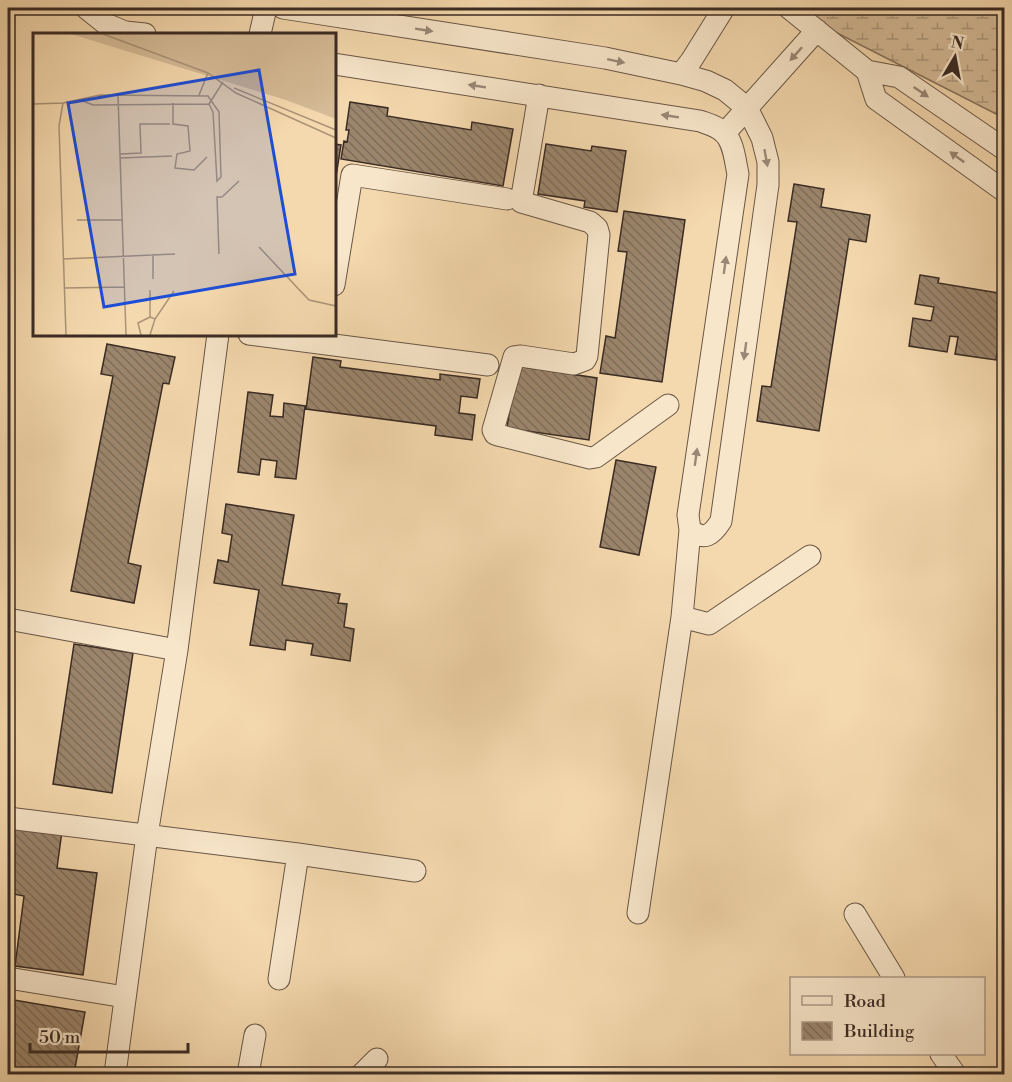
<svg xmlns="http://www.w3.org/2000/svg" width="1012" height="1082" font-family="'Libre Bodoni',serif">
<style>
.wetland{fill:url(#wetland-marsh);stroke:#88735e;stroke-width:1.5}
.building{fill:url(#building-back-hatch);stroke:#3a2b24;stroke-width:1.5}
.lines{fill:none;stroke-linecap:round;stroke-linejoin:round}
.minor-casing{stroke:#695646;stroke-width:23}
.minor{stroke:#f8e6ca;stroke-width:21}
.oneway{fill:#987}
.inset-road{fill:none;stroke:#aa9377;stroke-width:1.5}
.view{fill:#1d4ed8;fill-opacity:0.15;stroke:#1d4ed8;stroke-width:3}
.inset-edge{fill:none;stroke:#3a2b24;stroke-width:3}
</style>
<defs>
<pattern id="wetland-marsh" width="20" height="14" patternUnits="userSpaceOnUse" patternTransform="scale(1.5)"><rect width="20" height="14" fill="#d5bb97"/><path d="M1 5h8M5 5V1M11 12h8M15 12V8" fill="none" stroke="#ae987b"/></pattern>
<pattern id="building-back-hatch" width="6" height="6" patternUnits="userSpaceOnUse" patternTransform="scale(1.5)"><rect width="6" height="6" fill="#9b856c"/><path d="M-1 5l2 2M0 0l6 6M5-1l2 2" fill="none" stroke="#7f6d59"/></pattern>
</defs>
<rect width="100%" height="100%" fill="#f5d9ae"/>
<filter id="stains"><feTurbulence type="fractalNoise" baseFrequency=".00333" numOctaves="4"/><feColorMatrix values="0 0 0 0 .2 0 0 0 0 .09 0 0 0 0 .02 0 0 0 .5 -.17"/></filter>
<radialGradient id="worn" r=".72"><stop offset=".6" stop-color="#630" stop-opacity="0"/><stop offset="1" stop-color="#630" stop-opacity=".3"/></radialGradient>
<path class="wetland" d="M788,8H1004V118Z"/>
<path class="building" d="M350,102L388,108L387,116L471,130L472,122L513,129L503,186L341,159L344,141L347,142L349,130H346Z
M334,144L341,145L334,189Z
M546,144L591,151L592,146L626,151L617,212L584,207L585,201L538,194Z
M794,184L824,189L821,207L870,215L866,242L849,239L819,431L757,421L762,386L771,387L797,222L788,221Z
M624,211L685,220L662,382L600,373L606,336L615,338L627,252L618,251Z
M920,275L939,278L938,283L1004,294V304L996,360L955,354L958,337L950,336L947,352L909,346L913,318L931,321L934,307L915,304Z
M107,344L175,357L169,384L163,383L128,563L141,566L134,603L71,591L113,376L101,374Z
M313,357L341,361L340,367L440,380V374L480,379L477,398L461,396L459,413L475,415L472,440L435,435L436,426L306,409Z
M516,366L597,378L589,440L507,428Z
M248,392L273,395L270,416L283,417L284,403L305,406L296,479L275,477L277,461L261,459L259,475L238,472Z
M616,460L656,467L639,555L600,547Z
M226,504L294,515L282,585L340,594L338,603L347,604L344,627L354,629L350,661L311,655L313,644L286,640L285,650L250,645L259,590L214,583L218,560L228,562L232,535L222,533Z
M74,644L133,653L112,793L53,784Z
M8,828L62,831L57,868L97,873L83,975L15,966L24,896L8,893Z
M8,999L85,1012L74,1074H13L15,1063L8,1062Z"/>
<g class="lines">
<defs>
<path id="minor" d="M86,8L106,24L125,32L145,34
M283,8L605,58L681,74L706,81L725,90L747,108L762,138L768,162V185L721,521C712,535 705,541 690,530L688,515L738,174C735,161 734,141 723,132C717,126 708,124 700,121L334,64
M789,8L867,71L899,77L1004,149
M260,34L266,8
M867,71L876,99L1004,191
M681,74L691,61L724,8
M539,95L521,202L590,222L597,228L599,235L587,356L585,360L574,364L521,356L514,357L493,430L495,434L498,435L590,458L596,457L668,405
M725,133L817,30
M334,285L352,175L507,199
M249,334L488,365
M682,617L690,530
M8,619L177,650
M8,818L298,854L415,871
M638,913L682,617L709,624L810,556
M855,914L894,978
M8,978L125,997
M279,979L298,854
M941,1054L955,1074
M115,1074L147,835L177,650L218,334
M248,1074L255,1035
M362,1074L377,1059"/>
</defs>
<use href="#minor" class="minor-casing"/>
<use href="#minor" class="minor"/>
</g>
<defs><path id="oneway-solid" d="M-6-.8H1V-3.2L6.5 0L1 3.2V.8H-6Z" transform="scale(1.5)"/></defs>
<g class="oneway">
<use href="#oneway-solid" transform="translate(424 30) rotate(9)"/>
<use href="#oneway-solid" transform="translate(796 54) rotate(132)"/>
<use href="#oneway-solid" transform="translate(616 61) rotate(12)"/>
<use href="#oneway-solid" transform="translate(477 86) rotate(-171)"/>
<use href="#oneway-solid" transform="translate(921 92) rotate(34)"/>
<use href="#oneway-solid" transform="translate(670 116) rotate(-171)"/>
<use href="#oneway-solid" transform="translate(957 157) rotate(-144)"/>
<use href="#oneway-solid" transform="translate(766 158) rotate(80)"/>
<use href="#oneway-solid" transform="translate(725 265) rotate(-82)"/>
<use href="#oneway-solid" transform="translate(745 351) rotate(98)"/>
<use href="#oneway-solid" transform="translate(696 457) rotate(-82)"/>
</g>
<g transform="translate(33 33)">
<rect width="303" height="303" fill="#f5d9ae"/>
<path d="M38,1H303V86L253,67Z" fill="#d5bb97"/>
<path class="inset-road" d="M70,1L175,40L203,60L303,105M201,55L303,97M85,62L93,302M166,62L175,40M50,68L60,72L176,71M140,70V91L155,93L157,118L144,121L142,135L161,137L174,124M0,71L30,70M176,71L190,49M87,121L108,120L107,91H137M87,125L139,123M44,187H90M226,214L276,267L303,273M120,221V246M186,221L184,164H189L206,148M30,226L142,221M31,255L92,254M117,257V284L122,286M33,302L26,93L30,70L67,62L175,63L186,79L188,144L184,148L180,79L176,71M108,302L105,290L117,284M117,302L122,286L141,258"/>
<path class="view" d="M226,37L262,241L71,274L35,70Z"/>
<rect width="303" height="303" class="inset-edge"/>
</g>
<rect width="1012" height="1082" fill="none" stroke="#f5d9ae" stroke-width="30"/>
<rect x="9" y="9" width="994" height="1064" fill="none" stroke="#3a2b24" stroke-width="3"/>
<rect x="15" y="15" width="982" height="1052" fill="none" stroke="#3a2b24" stroke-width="1.5"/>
<rect x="790" y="977" width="195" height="78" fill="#f8e6ca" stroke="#ac9b88" stroke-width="1.5"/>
<rect x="802" y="996" width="30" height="9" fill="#f8e6ca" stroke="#ac9b88" stroke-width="1.5"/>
<text x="844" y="1007" font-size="18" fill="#3a2b24">Road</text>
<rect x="802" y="1022" width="30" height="18" fill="url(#building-back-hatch)" stroke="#ac9b88" stroke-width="1.5"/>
<text x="844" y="1037" font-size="18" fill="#3a2b24">Building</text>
<g transform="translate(955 57) rotate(10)" stroke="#f8e6ca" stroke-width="4.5" paint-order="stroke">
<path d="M0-4.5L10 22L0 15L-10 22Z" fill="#3a2b24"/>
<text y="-9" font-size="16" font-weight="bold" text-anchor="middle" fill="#3a2b24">N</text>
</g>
<path d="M30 1043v9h158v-9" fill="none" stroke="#3a2b24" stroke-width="3"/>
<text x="39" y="1043" font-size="18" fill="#3a2b24" stroke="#f8e6ca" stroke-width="4.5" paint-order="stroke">50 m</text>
<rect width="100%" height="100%" filter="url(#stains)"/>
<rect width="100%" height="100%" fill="url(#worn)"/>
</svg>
